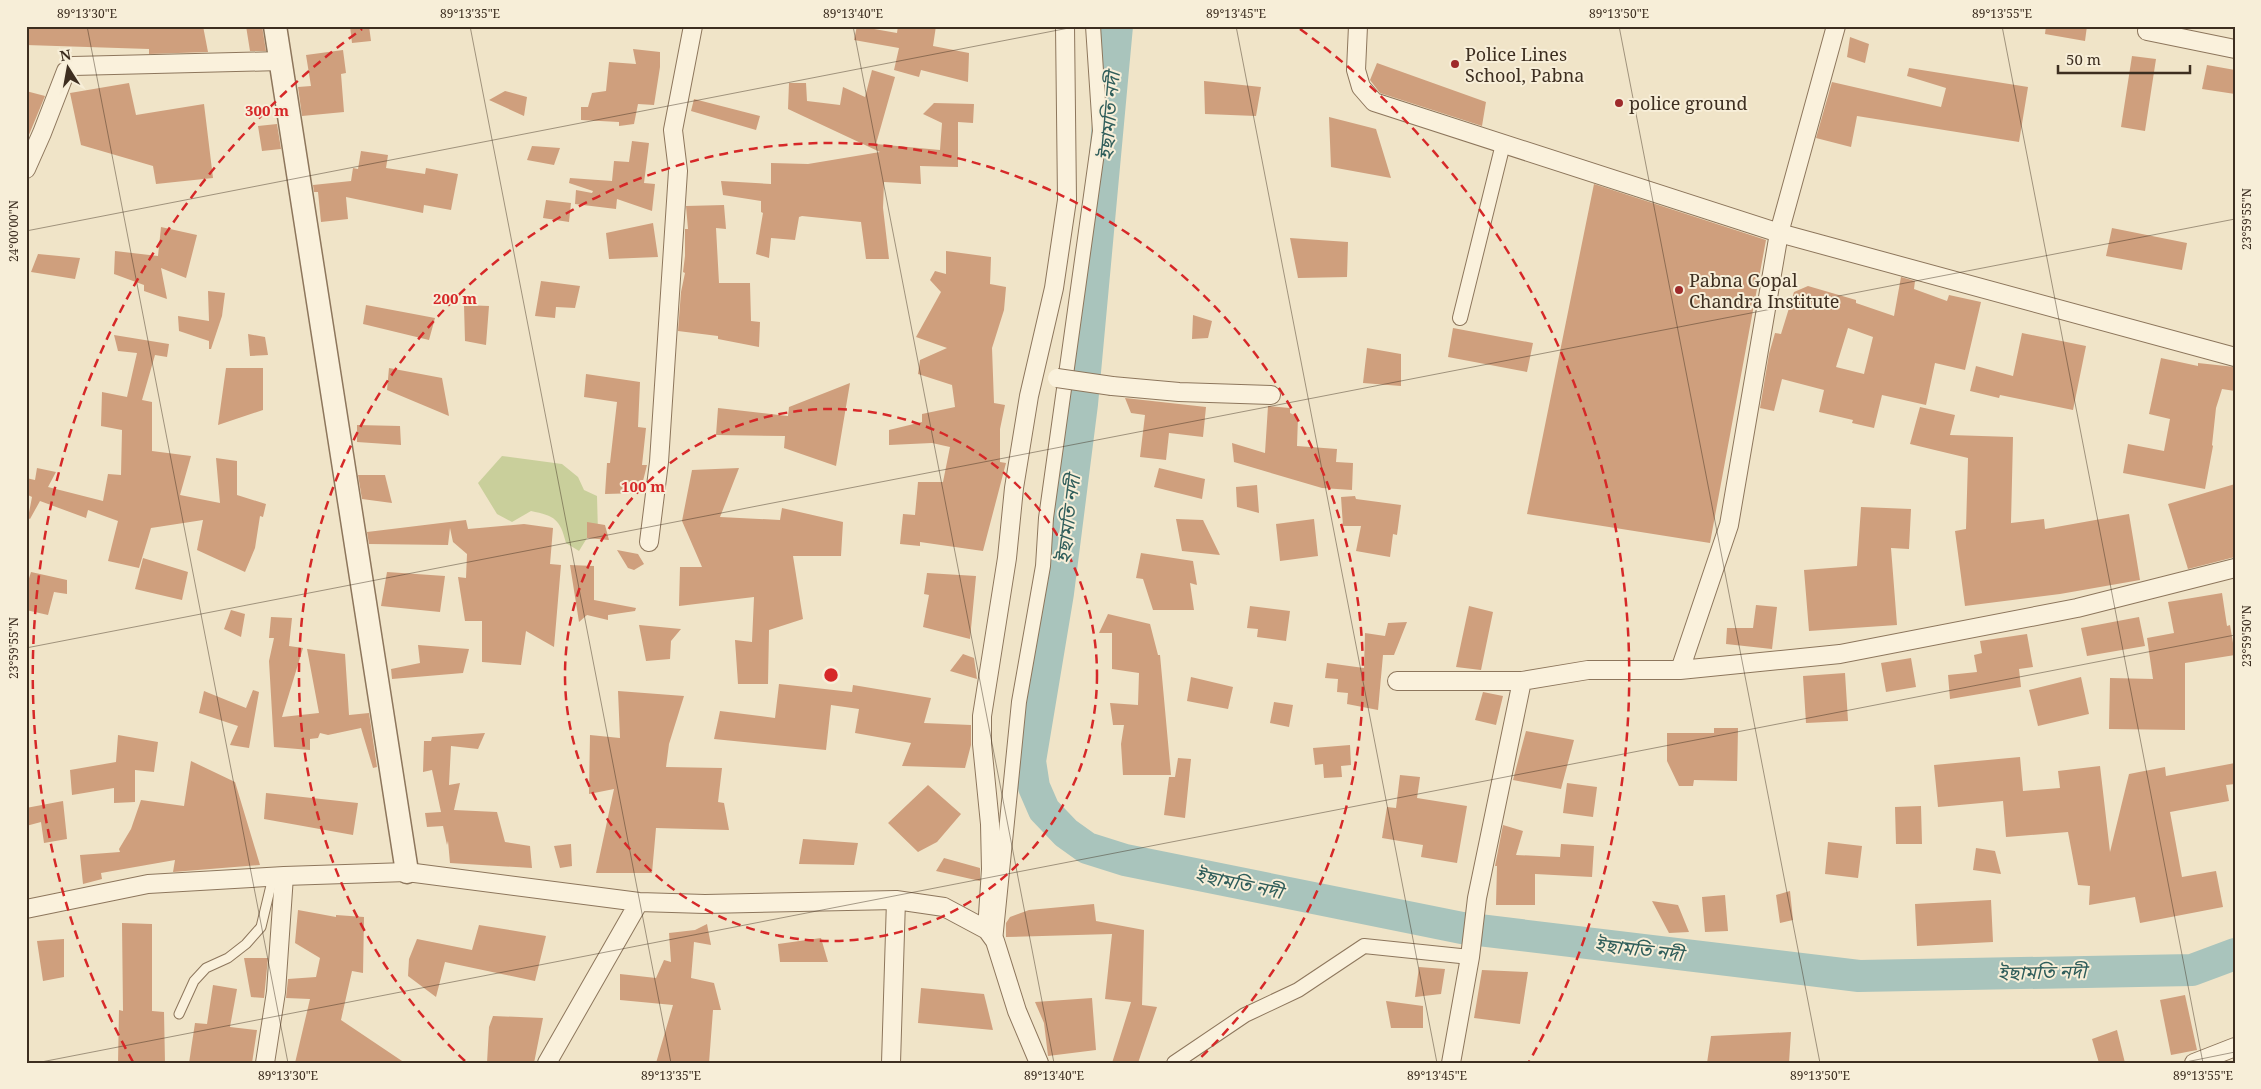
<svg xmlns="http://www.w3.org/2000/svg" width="2261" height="1089" font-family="'Noto Serif','Noto Sans Bengali',serif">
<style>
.green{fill:#c9cf9b}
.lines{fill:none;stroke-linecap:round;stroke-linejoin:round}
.river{stroke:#a9c4bc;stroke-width:32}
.building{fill:#cf9f7d;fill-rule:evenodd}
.service-casing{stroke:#8d765c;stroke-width:11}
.pedestrian-casing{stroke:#8d765c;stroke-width:16}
.minor-casing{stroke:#8d765c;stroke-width:20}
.tertiary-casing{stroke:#8d765c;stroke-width:25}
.service{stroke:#faf1dc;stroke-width:9}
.pedestrian{stroke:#faf1dc;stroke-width:14}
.minor{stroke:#faf1dc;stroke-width:18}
.tertiary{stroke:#faf1dc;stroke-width:22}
.minor-bridge-casing{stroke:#8d765c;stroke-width:20;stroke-linecap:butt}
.minor-bridge{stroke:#faf1dc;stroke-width:18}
.ticks{fill:none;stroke:#3d2e20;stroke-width:1;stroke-opacity:0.45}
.ring{fill:none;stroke:#d62828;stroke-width:2.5;stroke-dasharray:9 6}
.poi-dot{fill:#9e2a2b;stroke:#f7eed8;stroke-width:2}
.labels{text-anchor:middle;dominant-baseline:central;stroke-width:4;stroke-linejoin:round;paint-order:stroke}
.poi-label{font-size:18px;fill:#3d2e20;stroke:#f7eed8;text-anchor:start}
.water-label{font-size:19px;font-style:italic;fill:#2f5d5a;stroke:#f7eed8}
.centre{fill:#d62828;stroke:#f7eed8;stroke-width:2.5}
.ring-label{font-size:15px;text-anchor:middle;font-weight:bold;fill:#d62828;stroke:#f7eed8;stroke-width:4;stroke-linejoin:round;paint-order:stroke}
.neatline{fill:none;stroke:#3d2e20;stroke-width:2}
.ticks-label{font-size:12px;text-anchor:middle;fill:#3d2e20}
</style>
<rect width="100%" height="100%" fill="#f0e4c8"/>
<path class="green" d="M502,456L562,464L578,477L584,490L597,496L598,533L587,538L579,551L566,543C560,519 555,516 531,511L512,522L497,514L478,483Z"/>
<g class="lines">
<path class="river" d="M1117,26L1082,404L1058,593L1030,761L1034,787L1044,810L1066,833L1087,848L1125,860L1462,928L1859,976L2192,970L2235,954"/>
</g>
<path class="building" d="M26,26H203L208,52L149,54V49L26,45Z
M246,26H262L266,51H250Z
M350,26H369L371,41L352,43Z
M857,26L897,33L898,26H936L933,46L969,53L968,82L921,70L919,77L894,70L899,48L854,40Z
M2046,26H2087L2085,41L2045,34Z
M1850,37L1869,44L1865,63L1847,57Z
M633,49L660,52V67L654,105L638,104L634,124L619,126V122L581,120V107H588L592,93L606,91L609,62L636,64Z
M343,50L346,73L341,74L344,112L302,116L298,87L311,86L306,55Z
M2132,56L2156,59L2145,131L2121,127Z
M1377,63L1486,102L1482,126L1380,93L1370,80Z
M2207,65L2235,70V94L2202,89Z
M1909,68L2028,87L2019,142L1857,116L1851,147L1816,138L1832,82L1941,107L1946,88L1907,76Z
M872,70L895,77L876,144L940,150L942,123L923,114L934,103L974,104L973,123L958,122V167L920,166L921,184L884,182L883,208L889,259H866L861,222L802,216L799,217L795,240L771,238L769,258L756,254L763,213L761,212V201L723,195L721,181L771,184V163L808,164L880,152L788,109L789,83H806L807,101L840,105L843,87L865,97Z
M1204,81L1261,87L1256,116L1205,114Z
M129,83L136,115L204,104L213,178L156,184L153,166L81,145L70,93Z
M26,91L45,96L26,142Z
M505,91L527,97L524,116L489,100Z
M694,99L760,116L756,130L691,111Z
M1329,117L1376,129L1391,178L1331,167Z
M277,124L281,149L262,151L258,126Z
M632,141L649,143L644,183L655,184L652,211L617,199L616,209L575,204L576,190L592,193L593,191L569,183L570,178L612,181L614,161L629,162Z
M532,146L560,148L554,165L527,160Z
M361,151L388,155L386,168L425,174L426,168L458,174L451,210L424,205L423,213L346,197L348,219L321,222L318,192H314L313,185L351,181L353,168L358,169Z
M1594,184L1766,240L1710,543L1527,514Z
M546,200L571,203L569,222L543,218Z
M724,205L726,229L716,228L719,283H750L751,321L760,322L759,347L718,339V336L678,331L681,292L685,273L683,272L685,256V229H688L686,206Z
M653,223L658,257L609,259L606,233Z
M161,227L197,235L186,278L161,268L167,299L144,291V285L114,274L115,251L158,256Z
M2112,228L2187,243L2182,270L2106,256Z
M1290,238L1348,242L1347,277L1298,278Z
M946,251L991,257L990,284L1006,287L1004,310L992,348L994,403L1005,405L1000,429V462L1006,463L983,551L920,542V546L900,544L903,514L915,515L918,482H943L950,447L932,443L889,445V430L922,422V414L955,407L952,385L918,374L920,360L947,348L916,337L941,292L930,280L935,271L946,274Z
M38,254L80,258L75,279L31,272Z
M1901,277L1915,281L1914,289L1947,301L1949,295L1981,302L1965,370L1935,363L1926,405L1882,395L1874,428L1852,423L1853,420L1819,412L1824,390L1782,379L1774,411L1760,408L1769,354L1775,333L1781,334L1794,292L1808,286L1856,300V303L1894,316ZM1848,328L1873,337L1864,374L1836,367Z
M541,281L580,286L575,308L556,307L555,318L535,316Z
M208,291L225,293L222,316L211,349H209V341L179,331L178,316L209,321Z
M366,305L435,318L429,340L363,324Z
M464,305L489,306L486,345L465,341Z
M1193,315L1212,321L1208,338L1192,339Z
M1453,328L1533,343L1527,372L1448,357Z
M2022,333L2086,346L2073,410L2000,395L1999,398L1970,391L1976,366L2013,376Z
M248,334L265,337L268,355L250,356Z
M114,335L169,344L167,357L155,355L142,400L152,402V451L191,456L180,495L220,503L216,458L237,461V495L266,504L263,517L260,516L255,548L245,572L197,550L203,520L151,528L139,568L108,561L118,521L88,510L86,518L40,501L30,519L28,518L32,497L26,494V478L35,480L37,468L56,472L48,487L103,501L108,474L121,475L122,430L101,426L102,392L127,397L137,353L118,351Z
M1367,348L1401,354V386L1363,383Z
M2161,358L2198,366V363L2235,367V391L2222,389L2216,408L2212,445L2213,446L2205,489L2123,473L2128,444L2164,451L2170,419L2149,414Z
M226,368H263V410L218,425Z
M389,368L442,378L449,416L387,390Z
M586,374L640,382L638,427L646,428L642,465H647L640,493L605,494L607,463H610L617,402L584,397Z
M850,383L836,466L784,448L785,436L716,435L718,408L788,416L789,407Z
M1125,398L1206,407L1203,437L1169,433L1166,460L1140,457L1145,415L1131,413Z
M1268,406L1290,408V413L1298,417L1297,446L1337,449L1336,462L1353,463L1352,490L1322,488L1234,462L1232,443L1265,453Z
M1920,407L1955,415L1950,435L2013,437L2011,523L2044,519L2045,529L2129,514L2140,580L2060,594L1965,606L1955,531L1966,529L1968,458L1910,444Z
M357,425L400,426L401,445L357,442Z
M739,468L720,517L780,520L782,508L843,522L841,556H793L803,619L769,630L768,684H738L735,640L752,642L754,597L679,606L680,567H702L682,521L692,470Z
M1159,468L1205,479L1202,499L1154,487Z
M358,475H385L392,503L362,499Z
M2235,484V557L2188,569L2168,504Z
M1257,485L1259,513L1237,507L1236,487Z
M1355,496L1356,499L1401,505L1397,535L1393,534L1390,557L1356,551L1361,526H1343L1341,497Z
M1861,507L1911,509L1909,549L1891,548L1897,625L1809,631L1804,570L1857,566Z
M1176,519L1203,520L1220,555L1182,551Z
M1314,519L1318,556L1280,561L1276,524Z
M466,520L468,529L524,524L553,528L550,564L561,565L554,647L526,631L521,665L482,662V621H465L458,577L466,578L467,554L453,542L450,528L448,545L369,544L367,532Z
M587,522L605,525L609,540L587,538Z
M617,550L638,554L644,564L634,570L628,568Z
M1141,553L1193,561L1197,585L1190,583L1194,610H1153L1143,579L1136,578Z
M143,558L188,572L182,600L135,589Z
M570,565L594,566V600L636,608L635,611L608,615V620L587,615L579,622Z
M31,572L67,580V594L54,592L48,615L26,610V588Z
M387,572L445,576L440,612L381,606Z
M927,573L976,576L970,639L923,627L929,595L924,594Z
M2222,593L2227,626L2230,625L2235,655L2185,663V730L2109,729L2110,678L2153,679L2147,638L2174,633L2168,602Z
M1756,605L1777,607L1772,649L1726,644L1727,628H1753Z
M1250,606L1290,611L1286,641L1257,637L1258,629L1247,628Z
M1469,606L1493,612L1481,670L1456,667Z
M231,610L245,614L241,637L224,629Z
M1108,614L1150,624L1158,655H1160L1171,775H1123L1121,744L1124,725H1113L1110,703L1138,705L1139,673L1112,669V633H1099Z
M271,617L292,618L289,646L303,648L282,717L319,713L307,649L345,654L349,715L369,713L377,767L373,768L361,728L328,735L320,733L318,738L310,739V750L274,747L269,661L274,638H269Z
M2139,617L2145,646L2087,656L2081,628Z
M1407,622L1394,655H1383L1378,710L1347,704L1348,693L1337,692L1338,679L1325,678L1327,663L1364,668L1365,633L1385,636L1388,623Z
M639,625L681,629L671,641L670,659L646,661Z
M2027,634L2033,667L2019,669L2021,687L1950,699L1948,675L1977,672L1974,655L1982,653L1980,641Z
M418,645L469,649L463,673L392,679L391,669L420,663Z
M963,654L974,658L977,679L950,671Z
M1911,658L1916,687L1886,692L1881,663Z
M1845,673L1848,721L1806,723L1803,676Z
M1191,677L1233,687L1228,709L1187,701Z
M2081,677L2089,714L2038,726L2029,690Z
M779,684L852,692L853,685L931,698L924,723L971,725V745L965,768L902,766L911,743L855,733L859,709L831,705L826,750L714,739L720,711L775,718Z
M253,690L259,692L249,748L230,745L238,726L199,713L204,691L246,708Z
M618,691L684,696L669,744L666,767L722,768L718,802L724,803L729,830L656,828L652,873H596L614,789L589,794L590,735L620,738Z
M1483,692L1503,696L1496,725L1475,720Z
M1274,702L1293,705L1289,727L1270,723Z
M1714,728H1738L1737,781L1694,780L1693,786H1679L1667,761V733H1714Z
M1526,731L1574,740L1561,789L1513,780Z
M485,733L478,749L451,746L449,785L460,783L454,810L497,812L505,842L530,846L532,868L450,863L448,841L447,845L443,826L427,827L425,813L441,812L432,770L423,772L424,741H431L432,737Z
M118,735L158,742L154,772L135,770V802L114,803V788L72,795L70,770L116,762Z
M1350,745L1351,765L1341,766L1342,777L1324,778L1323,764L1315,765L1313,748Z
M2020,757L2023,791L2060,788L2058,771L2100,766L2110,852L2129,774L2165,767L2166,776L2235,763V784L2226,785L2229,801L2170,812L2182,877L2216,871L2223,907L2140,923L2135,897L2089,905L2090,886L2078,885L2068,832L2006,837L2003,801L1938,807L1934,765Z
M1178,758L1191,759L1185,818L1164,815L1169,777H1175Z
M191,761L235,782L260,865L173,872L175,860L101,873L102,879L83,884L80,855L120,852L119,849L131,829L141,800L184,806Z
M1400,775L1420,777L1417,798L1467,806L1457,863L1421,857L1423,845L1382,838L1387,807L1396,808Z
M1567,783L1597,787L1593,817L1563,813Z
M928,785L961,814L937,842L918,852L888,823Z
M266,793L358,803L353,835L264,819Z
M63,801L67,839L44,843L41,822L26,826V808Z
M1921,806L1922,844H1896L1895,807Z
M1503,825L1523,831L1516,855L1560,857L1561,844L1594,846L1592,877L1535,874V905H1496L1497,866H1495Z
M803,839L858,843L854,865L799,864Z
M1828,842L1862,846L1858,878L1825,874Z
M571,844L572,866L560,868L554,846Z
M1976,848L1995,851L2001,874L1973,870Z
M944,858L980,868V881L936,871Z
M1790,891L1793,920L1780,923L1776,895Z
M1725,895L1728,931L1705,932L1702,897Z
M1991,900L1993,942L1917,946L1915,904Z
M1652,901L1678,905L1689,932L1669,933Z
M1094,904L1096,921L1144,930L1142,1005L1157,1007L1138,1063H1112L1131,1002L1105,999L1112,934L1006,937V923L1010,917L1029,910Z
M298,910L336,917V915L364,917L363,973L352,971L341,1020L405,1063H295L310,999L286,998L288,979L316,977L320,958L295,943Z
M122,923L152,924V1011L164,1012L165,1063H118L119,1010L123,1011Z
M707,924L711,945L694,942L691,978L714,983L721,1010H713L709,1063H656L673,1005L620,1000V974L656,978L664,960L671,962L669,933L695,930Z
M479,925L546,936L535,981L445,962L436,997L408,976L409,959L417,939L472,950Z
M821,938L828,962H780L778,944Z
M64,939V977L43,981L37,941Z
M244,958H268L264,998L251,997Z
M1419,967L1445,969L1441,994L1415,997Z
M1482,970L1528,972L1520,1024L1474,1018Z
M213,985L237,989L230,1027L257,1030L252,1063H189L195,1023L207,1024Z
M921,988L984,994L993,1030L918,1023Z
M2185,995L2197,1050L2171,1055L2160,1000Z
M1092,998L1096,1050L1048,1056L1044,1023L1035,1002Z
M1386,1001L1423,1006V1028H1391Z
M493,1016L543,1018L534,1063H487L489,1027Z
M2117,1030L2125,1063H2099L2092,1039Z
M1791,1032L1789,1063H1707L1711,1036Z"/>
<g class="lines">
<defs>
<path id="service" d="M179,1014L194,981L206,968L228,958L246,944L261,927L273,877"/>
<path id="pedestrian" d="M1460,318L1503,144
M995,941L1019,702L1043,566L1046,518L1100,131L1093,26
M1174,1063L1245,1015L1298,990L1364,946L1470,957"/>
<path id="minor" d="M1358,26L1356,70L1361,87L1374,102L1779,233L2235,357
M2147,31L2235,49
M26,169L42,133L66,71L73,66L280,61
M1112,386L1179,392L1271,395
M649,542L659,462L678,171L673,130L693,26
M1680,670L1729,525L1779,233L1836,26
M1397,681H1522L1588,670H1680L1840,654L2077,608L2235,568
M26,909L148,884L284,876L407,872L639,902L705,904L896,900L944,907L987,930L995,941L1017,1011L1039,1063
M987,930L991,869L990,824L982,744V716L1007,558L1014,488L1029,396L1054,288L1067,200L1065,26
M265,1063L276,992L284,876
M547,1063L639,902
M891,1063L896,900
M1451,1063L1470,957L1477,898L1522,681
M2194,1063L2235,1047"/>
<path id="tertiary" d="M275,26L407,872"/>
</defs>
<use href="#service" class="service-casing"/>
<use href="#pedestrian" class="pedestrian-casing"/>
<use href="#minor" class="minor-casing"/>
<use href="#tertiary" class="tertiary-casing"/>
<use href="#service" class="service"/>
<use href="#pedestrian" class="pedestrian"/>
<use href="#minor" class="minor"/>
<use href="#tertiary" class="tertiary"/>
<defs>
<path id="minor-bridge" d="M1057,378L1112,386"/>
</defs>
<use href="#minor-bridge" class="minor-bridge-casing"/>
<use href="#minor-bridge" class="minor-bridge"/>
</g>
<path class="ticks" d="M87,26L288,1063M470,26L671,1063M853,26L1054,1063M1236,26L1437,1063M1619,26L1820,1063M2002,26L2203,1063M26,231L1079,26M26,648L2235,219M36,1063L2235,635M2181,1063L2235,1052"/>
<g class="ring">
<circle cx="831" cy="675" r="266"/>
<path d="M465 1061A532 532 0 1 1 1197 1061"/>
<path d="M133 1062A798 798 0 0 1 362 29M1300 29A798 798 0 0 1 1529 1062"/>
</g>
<g class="poi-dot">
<circle cx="1455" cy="64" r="5"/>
<circle cx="1619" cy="103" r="5"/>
<circle cx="1679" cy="290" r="5"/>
</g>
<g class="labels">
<g class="poi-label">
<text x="1465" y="54">Police Lines<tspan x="1465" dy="21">School, Pabna</tspan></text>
<text x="1629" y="103">police ground</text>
<text x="1689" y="280">Pabna Gopal<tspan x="1689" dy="21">Chandra Institute</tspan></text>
</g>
<g class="water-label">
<text transform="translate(1109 116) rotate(-85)">ইছামতি নদী</text>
<text transform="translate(1068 519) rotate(-83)">ইছামতি নদী</text>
<text transform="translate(1239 883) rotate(12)">ইছামতি নদী</text>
<text transform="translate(1639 949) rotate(7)">ইছামতি নদী</text>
<text transform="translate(2042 972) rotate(-1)">ইছামতি নদী</text>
</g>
</g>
<circle cx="831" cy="675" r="8" class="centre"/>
<g class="ring-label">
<text x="267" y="116">300 m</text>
<text x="455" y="304">200 m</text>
<text x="643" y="492">100 m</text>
</g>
<rect width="2261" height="1089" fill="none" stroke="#f7eed8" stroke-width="55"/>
<g transform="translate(68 68) rotate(349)" stroke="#f7eed8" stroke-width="4" paint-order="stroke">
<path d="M0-4L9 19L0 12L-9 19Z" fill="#3d2e20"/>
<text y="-8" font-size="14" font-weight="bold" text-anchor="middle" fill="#3d2e20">N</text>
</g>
<path d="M2058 65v8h132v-8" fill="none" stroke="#3d2e20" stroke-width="2.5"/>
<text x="2066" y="65" font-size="15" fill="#3d2e20" stroke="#f7eed8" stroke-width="4" paint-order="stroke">50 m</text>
<rect x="28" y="28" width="2206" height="1034" class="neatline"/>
<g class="ticks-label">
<text x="87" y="18">89°13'30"E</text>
<text x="470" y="18">89°13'35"E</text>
<text x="853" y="18">89°13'40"E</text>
<text x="1236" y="18">89°13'45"E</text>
<text x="1619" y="18">89°13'50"E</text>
<text x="2002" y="18">89°13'55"E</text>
<text transform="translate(2247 219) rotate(-90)" y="4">23°59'55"N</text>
<text transform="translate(14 231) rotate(-90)" y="4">24°00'00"N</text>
<text transform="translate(2247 636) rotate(-90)" y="4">23°59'50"N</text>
<text transform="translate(14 648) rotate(-90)" y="4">23°59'55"N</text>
<text x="288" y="1080">89°13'30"E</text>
<text x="671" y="1080">89°13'35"E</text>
<text x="1054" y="1080">89°13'40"E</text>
<text x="1437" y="1080">89°13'45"E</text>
<text x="1820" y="1080">89°13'50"E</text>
<text x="2203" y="1080">89°13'55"E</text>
</g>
</svg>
